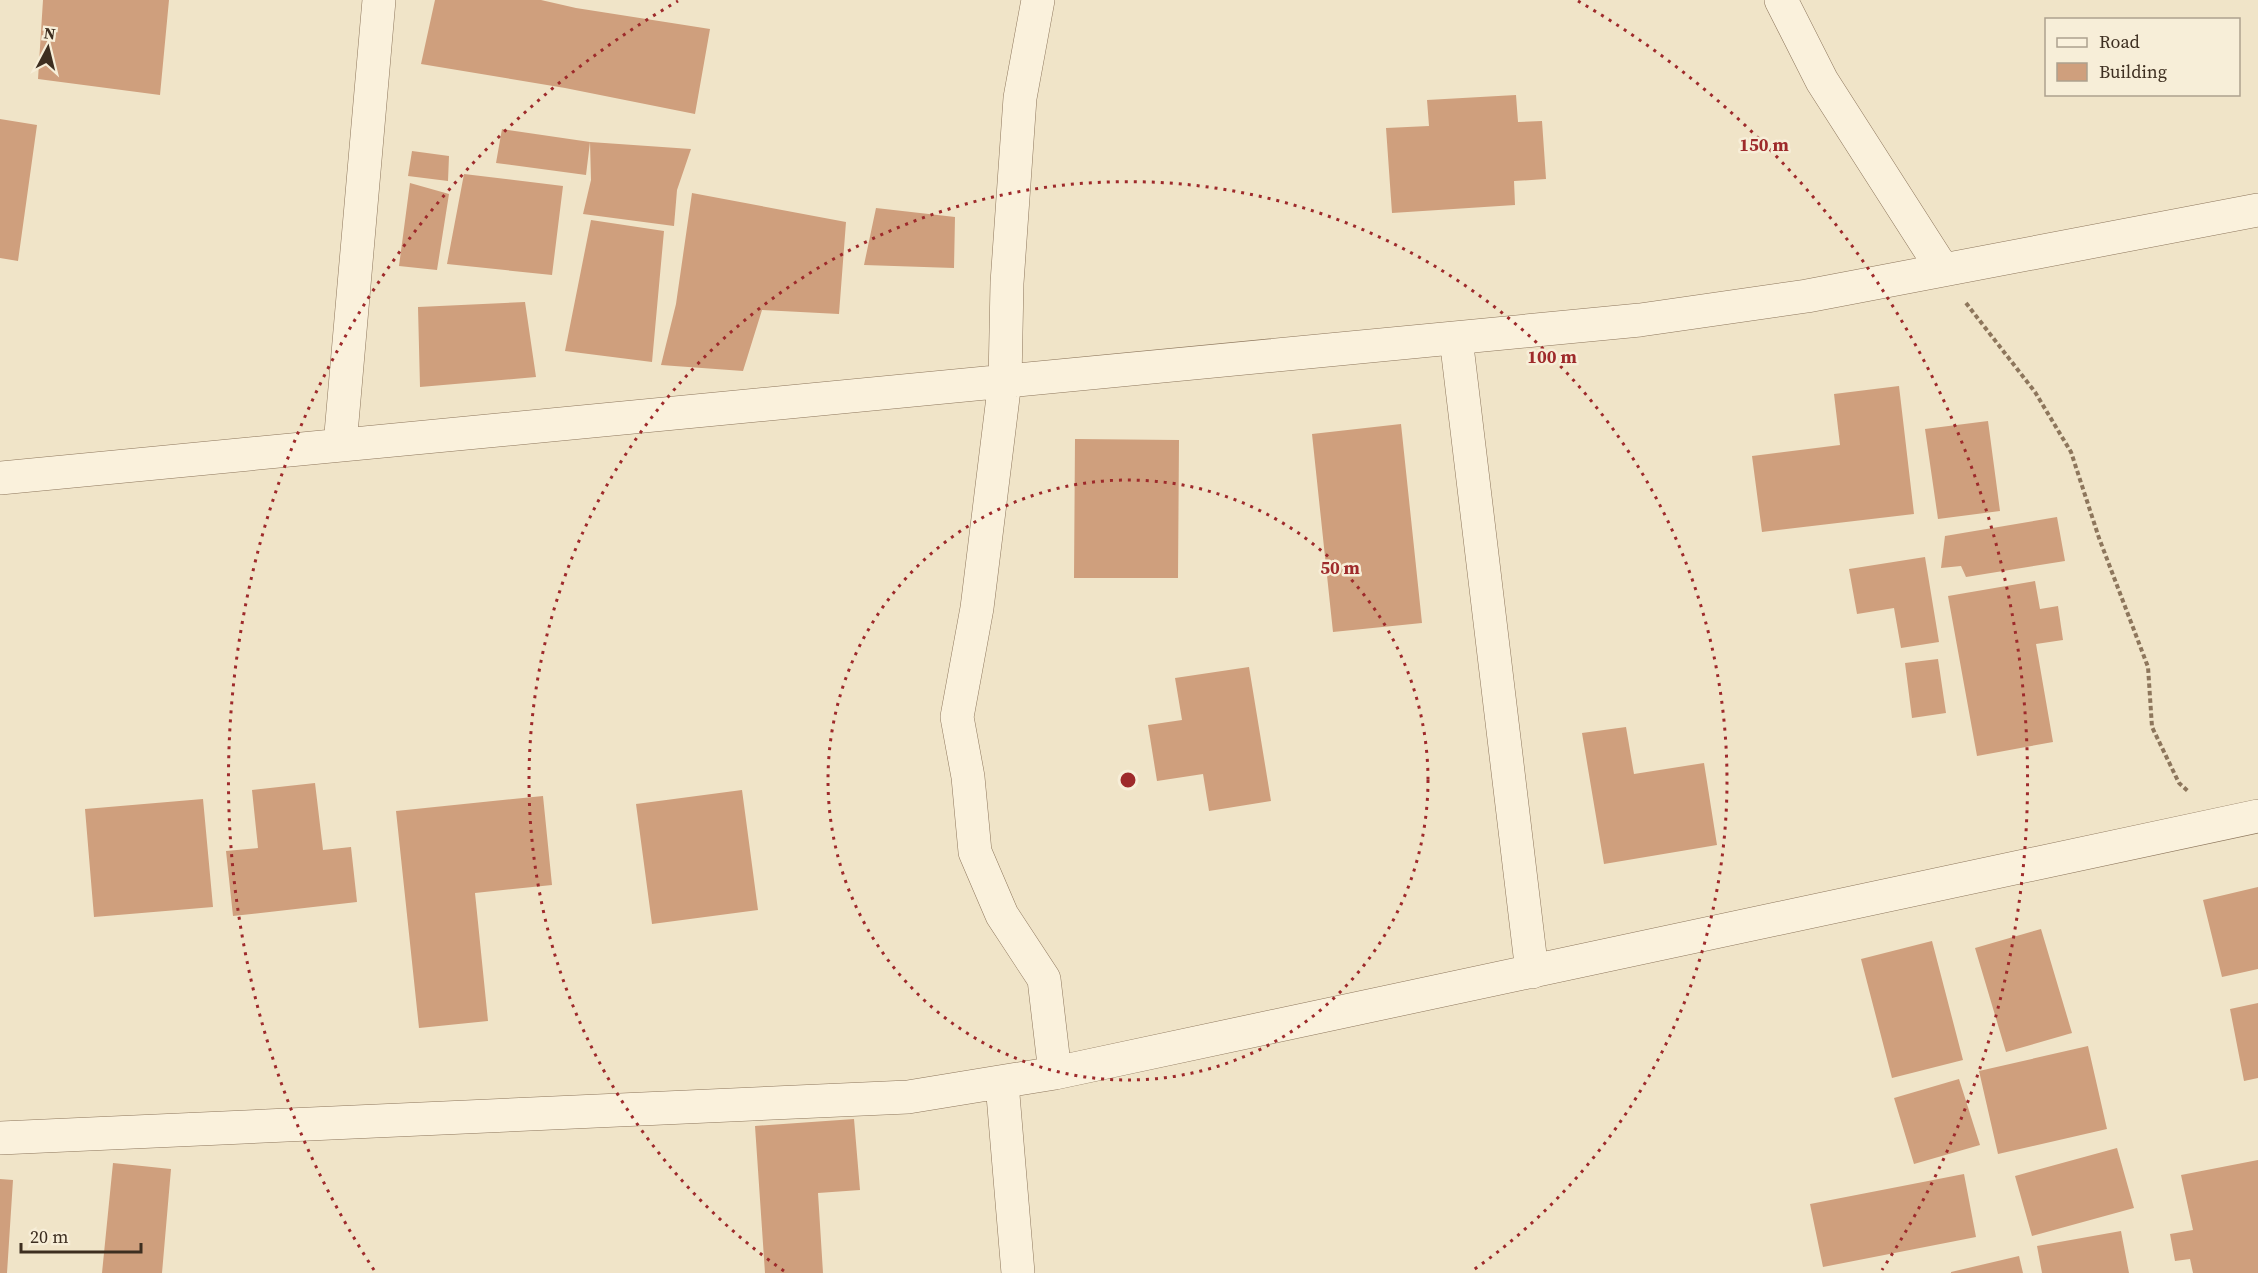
<svg xmlns="http://www.w3.org/2000/svg" width="2258" height="1273" font-family="'Source Serif 4',serif">
<style>
.building{fill:#cf9f7d}
.lines{fill:none;stroke-linecap:round;stroke-linejoin:round}
.street-casing{stroke:#8d765c;stroke-width:34}
.path{stroke:#8d765c;stroke-width:4;stroke-dasharray:4.5 3;stroke-linecap:butt}
.street{stroke:#faf1dc;stroke-width:33}
.ring{fill:none;stroke:#9e2a2b;stroke-width:3;stroke-dasharray:3 6}
.centre{fill:#9e2a2b;stroke:#f7eed8;stroke-width:3}
.ring-label{font-size:18px;text-anchor:middle;font-weight:bold;fill:#9e2a2b;stroke:#f7eed8;stroke-width:5;stroke-linejoin:round;paint-order:stroke}
</style>
<rect width="100%" height="100%" fill="#f0e4c8"/>
<path class="building" d="M43,0H169L160,95L38,79Z
M435,0H541L576,8L710,29L695,114L565,88L421,64Z
M1516,95L1518,122L1542,121L1546,179L1514,181L1515,205L1392,213L1386,128L1429,126L1427,100Z
M0,119L37,125L18,261L0,258Z
M502,129L590,142L586,175L496,163Z
M590,142L691,149L677,190L674,226L583,214L591,180Z
M412,151L449,156L448,181L408,176Z
M464,174L563,186L552,275L447,264Z
M410,183L449,194L437,270L399,266Z
M692,193L846,222L839,314L762,310L743,371L661,365L676,304Z
M876,208L955,217L954,268L864,265Z
M591,220L664,231L652,362L565,351Z
M525,302L536,377L420,387L418,307Z
M1899,386L1914,514L1762,532L1752,456L1840,445L1834,394Z
M1988,421L2000,511L1938,519L1925,429Z
M1401,424L1422,623L1333,632L1312,434Z
M1075,439L1179,440L1178,578H1074Z
M2057,517L2065,561L1966,577L1961,566L1941,568L1945,536Z
M1925,557L1939,642L1901,648L1894,608L1857,614L1849,569Z
M2035,581L2040,609L2058,606L2063,640L2036,644L2053,742L1977,756L1948,596Z
M1938,659L1946,713L1912,718L1905,663Z
M1249,667L1271,801L1209,811L1203,774L1157,781L1148,725L1182,720L1175,678Z
M1626,727L1634,774L1704,763L1717,845L1604,864L1582,733Z
M315,783L323,850L351,847L357,902L233,916L226,851L258,848L252,790Z
M742,790L758,910L652,924L636,804Z
M543,796L552,885L475,893L488,1021L419,1028L396,811Z
M203,799L213,907L94,917L85,809Z
M2258,887V969L2222,977L2203,900Z
M2041,929L2072,1033L2006,1052L1975,948Z
M1932,941L1963,1060L1892,1078L1861,959Z
M2258,1003V1078L2244,1081L2230,1009Z
M2088,1046L2107,1129L1998,1154L1979,1071Z
M1959,1079L1980,1145L1914,1164L1894,1098Z
M854,1119L860,1190L818,1193L823,1273H765L755,1126Z
M2117,1148L2134,1208L2032,1236L2015,1176Z
M2258,1160V1273H2193L2190,1259L2175,1261L2170,1234L2193,1230L2181,1175Z
M113,1163L171,1169L162,1273H102Z
M1964,1174L1976,1237L1823,1267L1810,1204Z
M0,1179L13,1180L7,1273H0Z
M2121,1231L2129,1273H2042L2037,1246Z
M2019,1256L2023,1273H1951V1272Z"/>
<g class="lines">
<defs>
<path id="street" d="M1038,0L1020,98L1007,283L1005,381L977,608L957,717L968,777L975,852L1002,915L1044,979L1055,1073
M1781,0L1822,81L1943,270
M1456,338L1532,972
M340,445L379,0
M0,478L1640,320L1807,296L2258,210
M1002,1083L1018,1273
M0,1138L908,1097L1055,1073L2258,816"/>
</defs>
<use href="#street" class="street-casing"/>
<path class="path" d="M1966,303L2035,392L2071,452L2099,538L2148,667L2152,727L2179,783L2189,792"/>
<use href="#street" class="street"/>
</g>
<g class="ring">
<circle cx="1128" cy="780" r="300"/>
<path d="M784 1271A599 599 0 1 1 1472 1271"/>
<path d="M374 1270A899 899 0 0 1 678 1M1578 1A899 899 0 0 1 1882 1270"/>
</g>
<circle cx="1128" cy="780" r="9" class="centre"/>
<g class="ring-label">
<text x="1764" y="151">150 m</text>
<text x="1552" y="363">100 m</text>
<text x="1340" y="574">50 m</text>
</g>
<rect x="2045" y="18" width="195" height="78" fill="#f7eed8" stroke="#ada18e" stroke-width="1.5"/>
<rect x="2057" y="38" width="30" height="9" fill="#faf1dc" stroke="#ada18e" stroke-width="1.5"/>
<text x="2099" y="48" font-size="18" fill="#3d2e20">Road</text>
<rect x="2057" y="63" width="30" height="18" fill="#cf9f7d" stroke="#ada18e" stroke-width="1.5"/>
<text x="2099" y="78" font-size="18" fill="#3d2e20">Building</text>
<g transform="translate(48 48) rotate(7)" stroke="#f7eed8" stroke-width="4.5" paint-order="stroke">
<path d="M0-4.5L10 22L0 15L-10 22Z" fill="#3d2e20"/>
<text y="-9" font-size="16" font-weight="bold" text-anchor="middle" fill="#3d2e20">N</text>
</g>
<path d="M21 1243v9h120v-9" fill="none" stroke="#3d2e20" stroke-width="3"/>
<text x="30" y="1243" font-size="18" fill="#3d2e20" stroke="#f7eed8" stroke-width="4.5" paint-order="stroke">20 m</text>
</svg>
